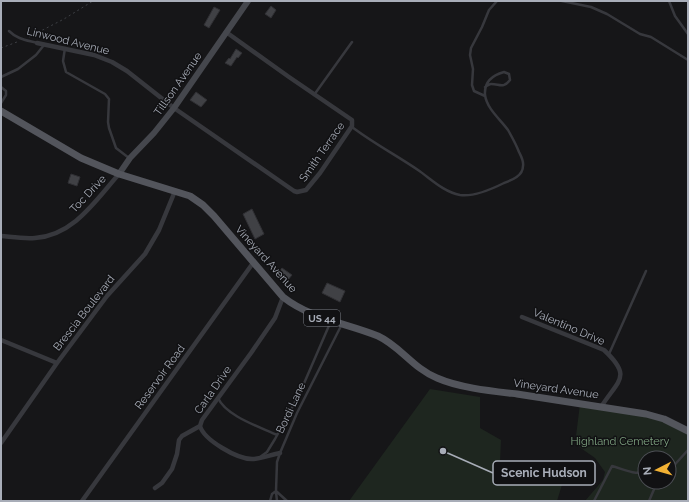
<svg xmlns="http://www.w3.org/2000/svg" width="689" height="502" font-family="Raleway,sans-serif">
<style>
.green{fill:#1e261f;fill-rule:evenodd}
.building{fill:#404145;stroke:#303034}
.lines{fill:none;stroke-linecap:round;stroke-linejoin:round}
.path{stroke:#3d3f44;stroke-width:1;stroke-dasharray:2 3;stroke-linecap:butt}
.lane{stroke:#37383d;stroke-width:2.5}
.street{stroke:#37383d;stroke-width:4.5}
.secondary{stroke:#45474d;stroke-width:6}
.primary{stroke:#53555c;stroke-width:7}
.labels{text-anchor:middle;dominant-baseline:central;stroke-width:3;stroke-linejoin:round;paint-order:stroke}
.shield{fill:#111113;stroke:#7b7e86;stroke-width:1}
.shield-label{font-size:10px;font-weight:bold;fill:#a8adb8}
.street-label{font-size:11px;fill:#a8adb8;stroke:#111113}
.park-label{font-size:11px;fill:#7fa381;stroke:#111113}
.leader{fill:none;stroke:#a8adb8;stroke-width:1.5}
.callout-dot{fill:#a8adb8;stroke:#111113;stroke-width:1.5}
.callout{fill:#111113;stroke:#a8adb8;stroke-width:1.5}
.callout-label{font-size:12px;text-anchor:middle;font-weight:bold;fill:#a8adb8}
</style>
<rect width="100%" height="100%" fill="#161618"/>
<path class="green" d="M430,389L480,397V428L501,440L500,462L565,475L557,501H349Z
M580,404L646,414L688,431V501H585L603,480L605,472L595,458L575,444ZM645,458H669V482H645Z"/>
<path class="building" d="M271,6L276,10L271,18L265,14Z
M214,7L220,10L209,28L204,25Z
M236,49L242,53L238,58L237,57L231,66L225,63L229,58L230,59Z
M196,92L207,100L201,107L190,100Z
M71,174L80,177L77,186L68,183Z
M252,209L264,234L255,239L243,214Z
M282,268L292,275L287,281L277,274Z
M327,283L345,291L340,302L322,293Z"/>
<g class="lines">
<path class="path" d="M29,37L64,19L93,1
M1,48L17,42"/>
<path class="lane" d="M562,1L591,7L607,14L640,34L651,37L688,60
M669,1L675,16L688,34
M9,31C17,39 26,40 37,43
M65,48L63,61L66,72L105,94L109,99L108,122L109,128L116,148L129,158
M1,77L18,69L36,55L44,45
M1,87L6,91V95L1,103
M314,95L352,42
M485,96L474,91L472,85L473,69L470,55L471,48L482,27L489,10L497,1
M352,127C373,143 396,155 418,170C431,179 444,192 460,195C474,197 492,189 504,183C512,180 523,176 523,166C524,161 521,156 519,152C516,144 512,137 508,130C500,119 487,109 485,95C484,82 493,75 504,72L509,74L510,80C503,89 500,84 491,84C489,84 487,86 485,87
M609,354L646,271
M218,398C226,416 260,427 277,435
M260,457L267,452L275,439L299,395L331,321
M669,471L688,450
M276,492L277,501
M270,501L272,494L276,491
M287,501L276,491L277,462L280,453L297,413L342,324
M594,501L612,466C623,469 634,475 645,472
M649,501L655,487L660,482"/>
<path class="street" d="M37,43L94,55L112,62L127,71L174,108L294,191L297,192L306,190L320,173L352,126V120L289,77L226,32
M1,236C12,237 24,239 35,238C74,235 95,201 119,174
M522,317L604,350C633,377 618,380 601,407
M1,340L57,363
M200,426C204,440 237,459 252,459C261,459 270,455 280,453
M1,443L57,363L107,296L145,254L159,230L175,191
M155,488L162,483L172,469L177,454L179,440L182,436L200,426L202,420L251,353L275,318L283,297
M82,501L253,263"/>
<path class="secondary" d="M119,174L130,158L154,133L174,108L248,1"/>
<path class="primary" d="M1,111L81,158L119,174L190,196L203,205L214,216L283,297C311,319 346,323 378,336C400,346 414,369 437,378C460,388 491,391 517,394C560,401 603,407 646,414L664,419L688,431"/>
</g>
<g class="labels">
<rect class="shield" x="304" y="310" width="36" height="16" rx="3"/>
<g class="shield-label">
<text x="322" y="318">US 44</text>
</g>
<g class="street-label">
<text transform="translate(68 41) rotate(14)">Linwood Avenue</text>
<text transform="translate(178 84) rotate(-55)">Tillson Avenue</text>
<text transform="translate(322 152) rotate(-55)">Smith Terrace</text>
<text transform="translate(88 194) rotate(-47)">Toc Drive</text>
<text transform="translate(266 259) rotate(48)">Vineyard Avenue</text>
<text transform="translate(84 313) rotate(-52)">Brescia Boulevard</text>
<text transform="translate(569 327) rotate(23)">Valentino Drive</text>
<text transform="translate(160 377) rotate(-54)">Reservoir Road</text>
<text transform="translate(556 389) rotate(8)">Vineyard Avenue</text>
<text transform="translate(213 390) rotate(-55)">Carla Drive</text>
<text transform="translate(291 408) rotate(-65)">Bordi Lane</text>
</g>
<g class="park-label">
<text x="620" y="441">Highland Cemetery</text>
</g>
</g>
<path class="leader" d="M443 451L493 473"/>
<circle class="callout-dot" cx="443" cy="451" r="4"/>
<rect class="callout" x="493" y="461" width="102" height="24" rx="4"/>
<g class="callout-label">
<text x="544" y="477">Scenic Hudson</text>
</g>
<rect width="689" height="502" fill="none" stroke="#a8adb8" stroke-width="4"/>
<g transform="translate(657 470) rotate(264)"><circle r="19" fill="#111113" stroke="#4d4f55"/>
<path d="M0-3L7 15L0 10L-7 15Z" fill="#f2b134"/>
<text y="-6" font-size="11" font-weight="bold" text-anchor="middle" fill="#a8adb8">N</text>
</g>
</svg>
